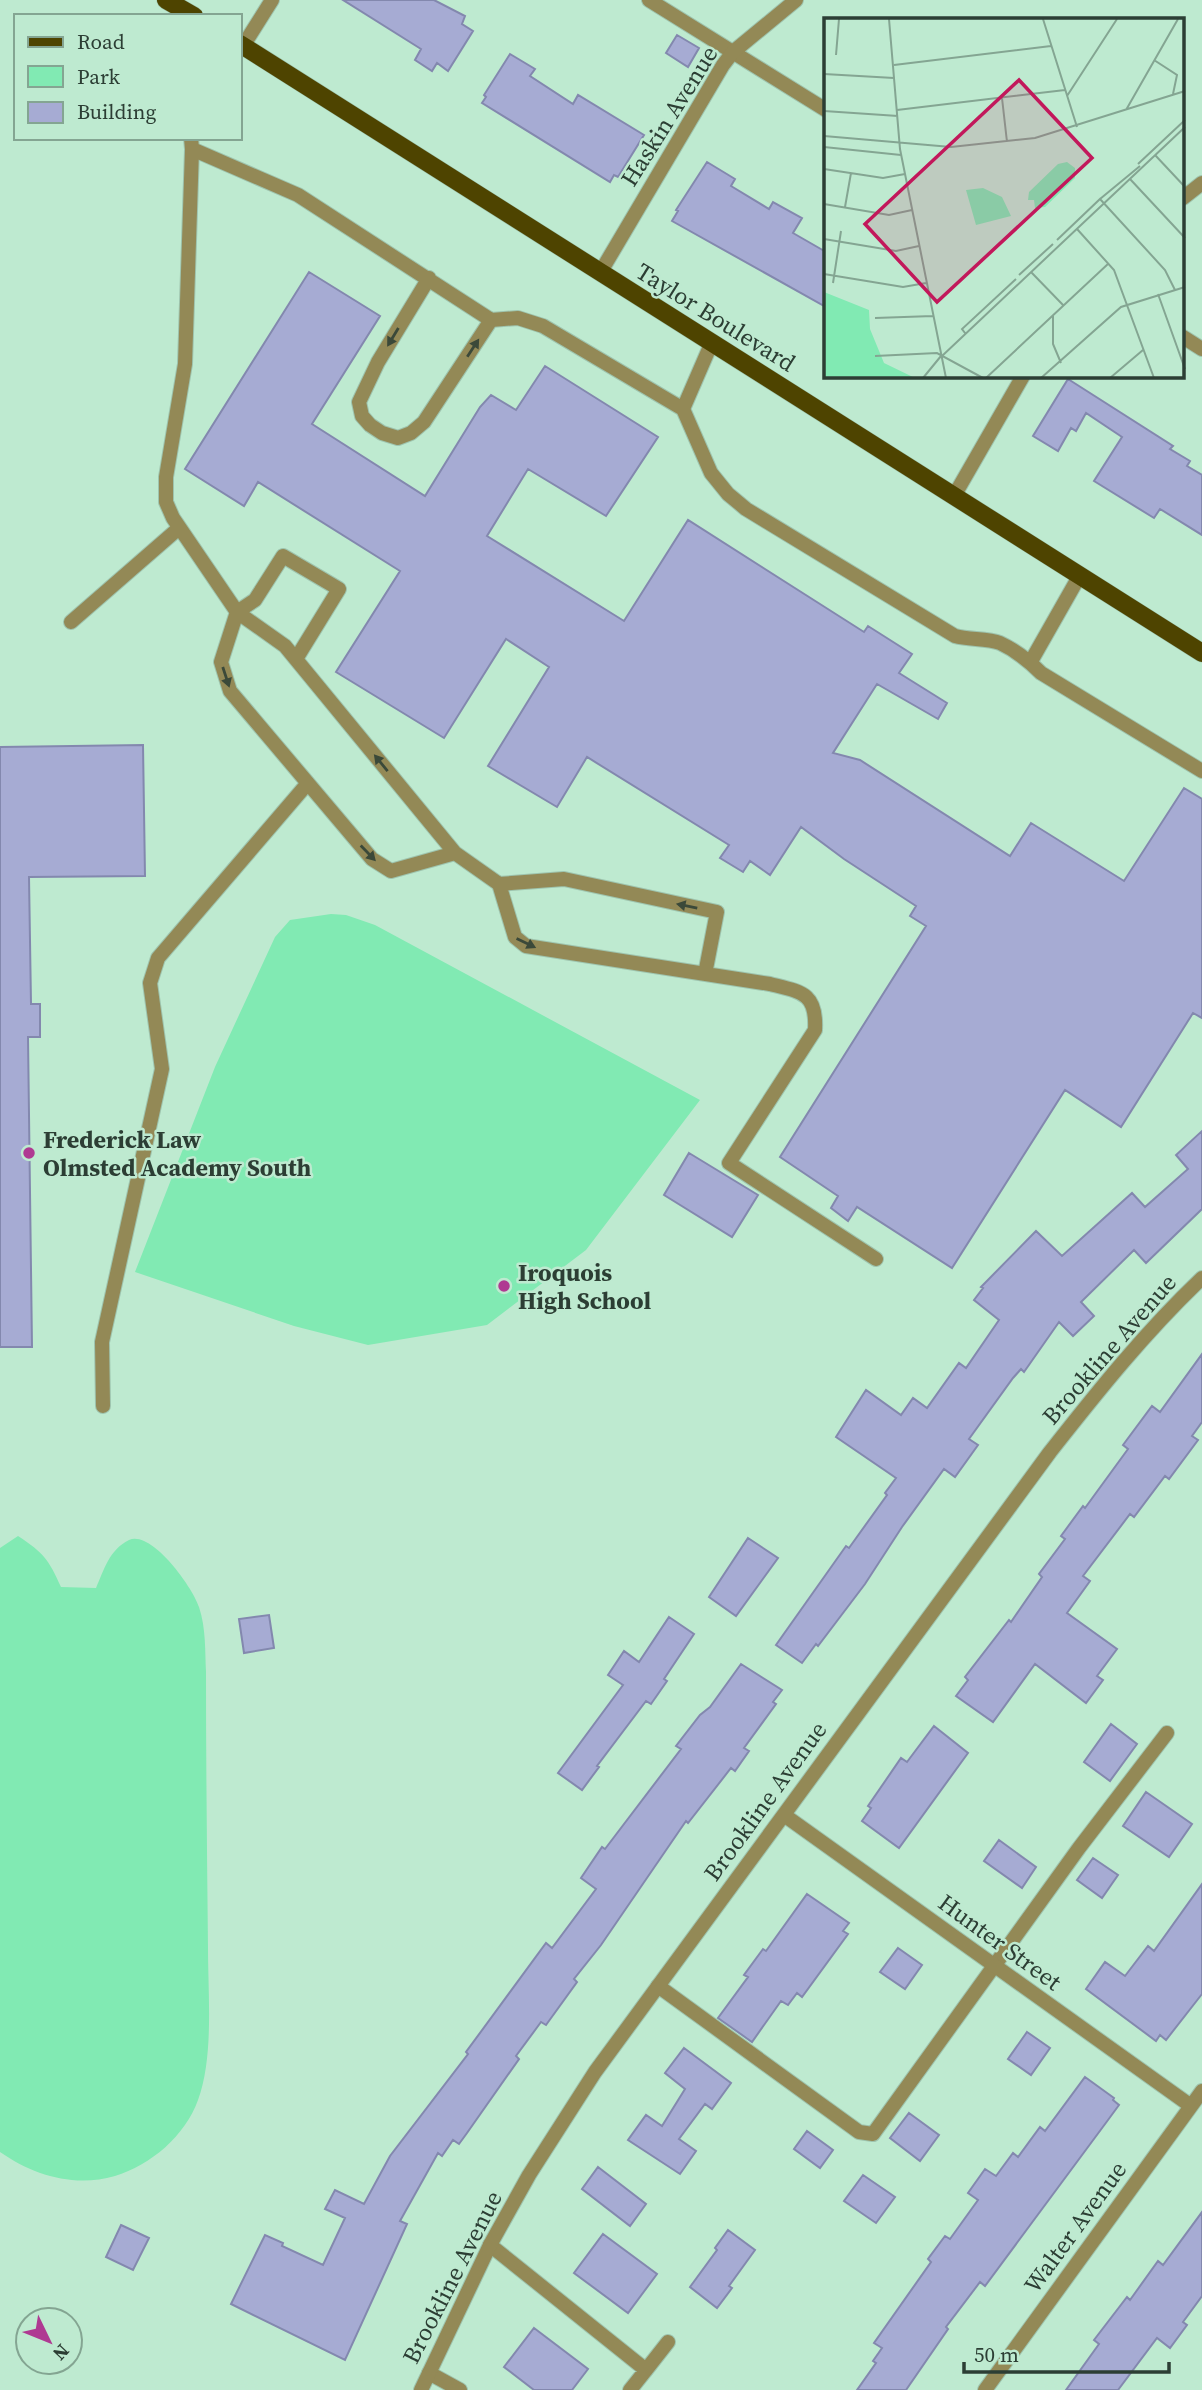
<svg xmlns="http://www.w3.org/2000/svg" width="1202" height="2390" font-family="'Source Serif 4',serif">
<style>
.green{fill:#81eab3}
.building{fill:#a6abd3;stroke:#8388ae;stroke-width:2}
.lines{fill:none;stroke-linecap:round;stroke-linejoin:round}
.lane-casing{stroke:#9ec4ae;stroke-width:16}
.street-casing{stroke:#9ec4ae;stroke-width:16}
.primary-casing{stroke:#9ec4ae;stroke-width:19}
.lane{stroke:#938956;stroke-width:14}
.street{stroke:#938956;stroke-width:14}
.primary{stroke:#4e4400;stroke-width:18}
.oneway{fill:#3b4939}
.poi-dot{fill:#af3a92;stroke:#beead0;stroke-width:2.5}
.labels{text-anchor:middle;dominant-baseline:central;stroke-width:5;stroke-linejoin:round;paint-order:stroke}
.street-label{font-size:24px;fill:#2c3e34;stroke:#beead0}
.poi-label{font-size:24px;font-weight:bold;fill:#2c3e34;stroke:#beead0;text-anchor:start}
.inset-road{fill:none;stroke:#84a592;stroke-width:2}
.view{fill:#c2185b;fill-opacity:0.15;stroke:#c2185b;stroke-width:3.5}
.inset-edge{fill:none;stroke:#2c3e34;stroke-width:3.5}
</style>
<rect width="100%" height="100%" fill="#beead0"/>
<path class="green" d="M331,914L346,915L375,925L700,1100L586,1250L487,1325L368,1345L294,1326L135,1272L215,1067L275,937L290,920Z
M18,1536C44,1553 49,1560 61,1587L96,1588C104,1570 109,1550 129,1540C152,1530 193,1588 199,1607C206,1628 205,1651 206,1672C206,1764 207,1856 208,1948C208,1994 214,2057 198,2100C185,2136 151,2165 115,2176C74,2188 33,2175 0,2152V1548Z"/>
<path class="building" d="M343,0H434L465,16L462,24L473,31L448,71L437,63L432,71L415,60L421,49Z
M677,35L699,48L688,67L666,53Z
M510,54L535,69L530,76L573,104L578,95L644,135L618,177L614,175L610,182L482,103L486,97L484,95Z
M707,162L735,179L731,186L769,209L773,202L802,218L793,233L826,252V307L672,221L678,211L676,210Z
M309,272L380,316L312,424L425,496L480,407L491,395L516,410L545,366L658,437L606,516L528,469L487,536L624,621L688,520L864,632L868,626L912,654L899,673L947,703L938,719L877,684L833,753L860,760L1010,856L1031,823L1124,881L1184,788L1202,799V1018L1193,1013L1121,1127L1065,1090L952,1268L857,1207L848,1221L831,1208L838,1196L780,1157L926,926L910,916L916,906L844,859L801,827L770,875L750,861L743,872L720,858L729,845L587,757L557,807L488,766L549,667L506,639L444,738L336,672L400,571L258,482L244,506L185,469Z
M1068,379L1173,446L1170,449L1190,461L1187,466L1202,475V535L1160,509L1154,518L1094,481L1122,437L1086,413L1076,431L1071,428L1058,451L1033,436Z
M143,745L145,876L29,877L31,1004H40V1037H28L32,1347H0V747Z
M1202,1131V1209L1146,1263L1134,1250L1081,1302L1094,1316L1073,1336L1059,1322L1024,1372L1021,1369L1013,1378L969,1439L978,1445L955,1477L944,1469L902,1527L865,1584L818,1646L816,1644L802,1663L776,1645L846,1546L849,1548L887,1495L885,1493L896,1478L836,1437L866,1390L901,1415L913,1398L927,1408L959,1363L966,1368L999,1320L974,1300L983,1288L981,1287L1036,1231L1062,1256L1132,1193L1145,1207L1188,1169L1176,1155Z
M689,1153L758,1195L732,1237L664,1195Z
M1202,1354V1422L1192,1436L1198,1440L1169,1479L1165,1476L1134,1517L1130,1514L1083,1576L1090,1581L1067,1613L1117,1649L1097,1676L1103,1680L1086,1703L1035,1664L993,1722L956,1696L968,1680L965,1677L1009,1620L1011,1622L1042,1577L1039,1574L1065,1539L1061,1536L1083,1506L1085,1508L1128,1449L1123,1445L1152,1406L1160,1412Z
M748,1538L778,1558L736,1616L709,1597Z
M269,1615L274,1648L244,1653L239,1619Z
M669,1617L694,1634L664,1679L667,1681L651,1704L646,1701L597,1766L599,1767L582,1790L558,1773L623,1685L608,1675L624,1651L639,1662Z
M741,1664L782,1690L773,1702L776,1704L744,1748L749,1751L735,1771L731,1768L688,1823L686,1821L601,1945L574,1979L577,1982L546,2025L541,2022L516,2056L519,2059L467,2133L459,2144L453,2140L442,2156L438,2153L400,2221L407,2224L345,2360L231,2304L265,2235L283,2243L282,2246L323,2265L345,2218L325,2209L335,2190L364,2204L390,2156L468,2054L466,2052L546,1943L552,1948L596,1889L581,1878L602,1847L605,1849L681,1749L676,1746L700,1715L710,1707Z
M1111,1724L1137,1744L1110,1781L1084,1762Z
M934,1726L968,1753L899,1848L862,1821L871,1808L868,1806L901,1758L907,1762Z
M1146,1792L1192,1824L1169,1857L1123,1826Z
M999,1840L1036,1867L1022,1888L984,1861Z
M1093,1858L1118,1875L1102,1898L1077,1880Z
M1202,1884V1994L1166,2040L1160,2035L1156,2041L1086,1989L1105,1962L1125,1976L1148,1946L1154,1951Z
M807,1894L849,1923L843,1931L848,1934L802,1997L797,1993L788,2005L781,2001L752,2042L718,2018L748,1977L744,1975L763,1949L766,1951Z
M898,1948L922,1965L905,1989L880,1972Z
M1027,2032L1050,2048L1031,2075L1008,2059Z
M684,2048L731,2083L712,2109L705,2104L679,2139L696,2151L680,2174L628,2140L646,2115L662,2126L685,2089L665,2073Z
M1085,2077L1114,2098L1113,2100L1119,2105L1108,2120L985,2286L980,2282L946,2327L948,2329L906,2390H857L876,2363L873,2361L882,2348L874,2343L931,2262L928,2259L945,2236L950,2239L978,2200L968,2193L985,2169L996,2176L1013,2153L1018,2157L1040,2127L1045,2131Z
M909,2113L939,2135L920,2161L890,2138Z
M807,2131L833,2150L820,2168L794,2149Z
M598,2167L646,2204L630,2226L582,2189Z
M863,2175L895,2197L876,2223L844,2201Z
M1202,2212V2296L1183,2322L1187,2325L1170,2348L1157,2338L1118,2390H1066L1099,2344L1094,2340L1127,2297L1130,2300L1158,2261L1163,2265Z
M121,2225L149,2238L133,2270L106,2257Z
M728,2230L755,2250L729,2286L732,2288L717,2308L690,2287L717,2250L715,2248Z
M603,2234L657,2274L628,2313L574,2273Z
M534,2328L588,2369L572,2390H534L504,2367Z"/>
<g class="lines">
<defs>
<path id="lane" d="M649,0L826,110
M191,138L192,149L298,195L491,320L518,318L543,326L683,409L711,473L728,494L746,509L955,636C969,640 987,638 1000,643C1015,650 1030,662 1041,673L1202,771
M192,149L185,364L166,477V502L173,518L237,612L285,646L455,853L499,884L515,937L526,946L770,984C802,992 817,993 815,1030L729,1163L876,1259
M429,278L378,362L359,402L362,416L370,425L382,433L398,438L411,433L424,422L491,320
M1183,337L1202,349
M683,409L712,342
M71,622L179,528
M296,659L339,589L283,556L255,600L237,612L221,662L230,691L372,859L391,871L455,853
M1030,663L1080,575
M499,884L564,879L717,912L705,974
M103,1406L102,1342L162,1069L150,983L158,958L308,783
M658,1986L859,2132L873,2134L1079,1848L1167,1733
M490,2245L646,2370L668,2342
M429,2373L460,2390
M630,2390L646,2370"/>
<path id="street" d="M243,46L272,0
M1183,198L1202,183
M600,273L723,65L733,52L796,0
M954,496L1023,376
M784,1815L1191,2106
M421,2390L490,2245L529,2175L595,2072L1050,1452C1098,1391 1146,1331 1202,1278
M985,2390L1202,2091"/>
<path id="primary" d="M166,0L194,16
M240,44L1202,653"/>
</defs>
<use href="#lane" class="lane-casing"/>
<use href="#street" class="street-casing"/>
<use href="#primary" class="primary-casing"/>
<use href="#lane" class="lane"/>
<use href="#street" class="street"/>
<use href="#primary" class="primary"/>
</g>
<defs><path id="oneway-solid" d="M-6-.8H1V-3.2L6.5 0L1 3.2V.8H-6Z" transform="scale(1.75)"/></defs>
<g class="oneway">
<use href="#oneway-solid" transform="translate(393 337) rotate(121)"/>
<use href="#oneway-solid" transform="translate(473 348) rotate(-57)"/>
<use href="#oneway-solid" transform="translate(226 677) rotate(72)"/>
<use href="#oneway-solid" transform="translate(381 763) rotate(-129)"/>
<use href="#oneway-solid" transform="translate(368 853) rotate(46)"/>
<use href="#oneway-solid" transform="translate(687 906) rotate(-168)"/>
<use href="#oneway-solid" transform="translate(526 943) rotate(26)"/>
</g>
<g class="poi-dot">
<circle cx="29" cy="1153" r="7"/>
<circle cx="504" cy="1286" r="7"/>
</g>
<g class="labels">
<g class="street-label">
<text transform="translate(669 116) rotate(-58)">Haskin Avenue</text>
<text transform="translate(716 317) rotate(32)">Taylor Boulevard</text>
<text transform="translate(1109 1349) rotate(-49)">Brookline Avenue</text>
<text transform="translate(765 1801) rotate(-54)">Brookline Avenue</text>
<text transform="translate(1000 1942) rotate(36)">Hunter Street</text>
<text transform="translate(1075 2227) rotate(-54)">Walter Avenue</text>
<text transform="translate(452 2277) rotate(-63)">Brookline Avenue</text>
</g>
<g class="poi-label">
<text x="43" y="1139">Frederick Law<tspan x="43" dy="28">Olmsted Academy South</tspan></text>
<text x="518" y="1272">Iroquois<tspan x="518" dy="28">High School</tspan></text>
</g>
</g>
<g transform="translate(824 18)">
<rect width="360" height="360" fill="#beead0"/>
<path d="M243,144L251,150V160L221,189L211,190L210,182H204L205,174L234,146ZM159,170L178,179L187,198L152,207L142,172ZM0,274L45,292L46,311L60,345L91,360H0Z" fill="#81eab3"/>
<path class="inset-road" d="M65,1L76,131L122,360M219,1L253,109M12,37L15,1M330,42L353,57L349,76M70,47L227,28M0,56L70,60M243,78L293,1M178,80L183,124M73,92L241,72M302,92L354,1M0,93L74,98M0,118L127,129L211,120L361,73M0,129L77,137M331,137L361,169M314,146L361,102M0,151L59,160L81,156M306,161L361,220M276,181L316,148M0,186L65,197L88,192M21,189L27,155M253,211L290,252L330,360M0,221L72,233L95,228M233,222L276,181L341,252L351,272M207,254L239,287M0,256L79,269L102,265M195,257L229,226M9,265L17,213M334,276L361,351M229,298V326L237,345M51,300L109,298M141,315L138,311L192,261M51,338L113,335L159,360M118,338L361,109M99,360L117,338M162,360L285,245M217,360L297,289L361,269M286,360L319,332"/>
<path class="view" d="M195,62L268,140L113,284L41,206Z"/>
<rect width="360" height="360" class="inset-edge"/>
</g>
<rect x="14" y="14" width="228" height="126" fill="#beead0" stroke="#84a592" stroke-width="2"/>
<rect x="28" y="37" width="35" height="10" fill="#4e4400" stroke="#84a592" stroke-width="2"/>
<text x="77" y="49" font-size="21" fill="#2c3e34">Road</text>
<rect x="28" y="66" width="35" height="21" fill="#81eab3" stroke="#84a592" stroke-width="2"/>
<text x="77" y="84" font-size="21" fill="#2c3e34">Park</text>
<rect x="28" y="102" width="35" height="21" fill="#a6abd3" stroke="#84a592" stroke-width="2"/>
<text x="77" y="119" font-size="21" fill="#2c3e34">Building</text>
<g transform="translate(49 2341) rotate(133)"><circle r="33" fill="#beead0" stroke="#84a592" stroke-width="2"/>
<path d="M0-5L12 26L0 18L-12 26Z" fill="#af3a92"/>
<text y="-10" font-size="19" font-weight="bold" text-anchor="middle" fill="#2c3e34">N</text>
</g>
<path d="M964 2362v10h205v-10" fill="none" stroke="#2c3e34" stroke-width="3.5"/>
<text x="974" y="2362" font-size="21" fill="#2c3e34" stroke="#beead0" stroke-width="5" paint-order="stroke">50 m</text>
</svg>
